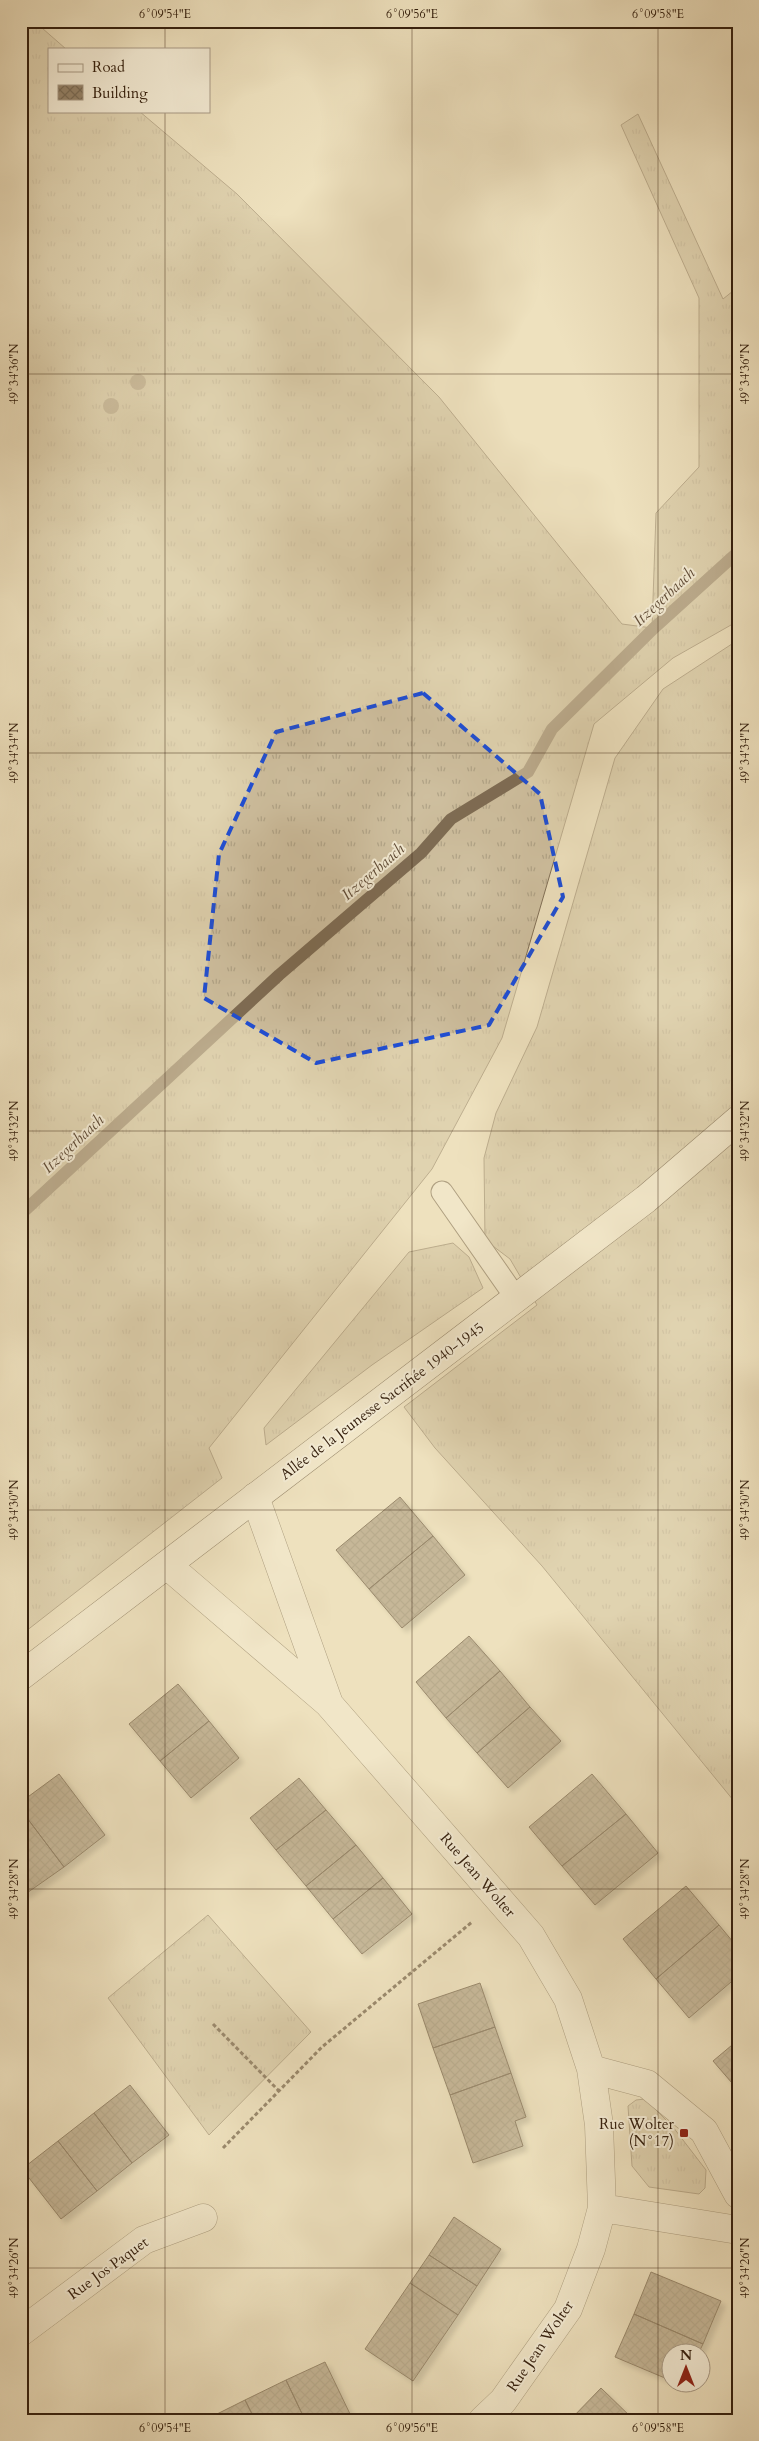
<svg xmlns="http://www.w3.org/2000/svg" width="759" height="2441" font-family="Cardo,serif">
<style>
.grass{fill:url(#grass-tufts);stroke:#827057}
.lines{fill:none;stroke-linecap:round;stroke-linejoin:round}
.stream{stroke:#7e6c54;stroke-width:12}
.building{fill:url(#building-cross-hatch);stroke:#35200e;filter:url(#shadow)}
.service-casing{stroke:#63503a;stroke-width:23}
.minor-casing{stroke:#63503a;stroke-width:29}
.secondary-casing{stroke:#35200e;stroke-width:29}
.path{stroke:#35200e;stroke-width:3;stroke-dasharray:4 2.5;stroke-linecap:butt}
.service{stroke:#f4ecd5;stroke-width:21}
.minor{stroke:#f4ecd5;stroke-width:28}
.secondary{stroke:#f4ecd5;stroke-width:28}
.tree{fill:#a29175}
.marked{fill:none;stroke:#1d4ed8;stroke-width:4;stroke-dasharray:10 6;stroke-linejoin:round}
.ticks{fill:none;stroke:#35200e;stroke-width:1;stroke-opacity:0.45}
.poi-dot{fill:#8f2418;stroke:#f4ecd5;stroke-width:2}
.labels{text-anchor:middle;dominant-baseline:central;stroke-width:4;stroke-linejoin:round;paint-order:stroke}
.street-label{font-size:15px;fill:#35200e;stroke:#f4ecd5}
.poi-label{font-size:15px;fill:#35200e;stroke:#f4ecd5;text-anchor:end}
.water-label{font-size:16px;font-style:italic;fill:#604c37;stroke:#f4ecd5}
.neatline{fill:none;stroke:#35200e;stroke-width:2}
.ticks-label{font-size:12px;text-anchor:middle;fill:#35200e}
</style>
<defs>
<pattern id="grass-tufts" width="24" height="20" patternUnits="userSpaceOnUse" patternTransform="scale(1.25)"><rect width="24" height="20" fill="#cfc0a0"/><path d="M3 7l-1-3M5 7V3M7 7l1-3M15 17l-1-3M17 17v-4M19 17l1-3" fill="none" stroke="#b2a589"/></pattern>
<pattern id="building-cross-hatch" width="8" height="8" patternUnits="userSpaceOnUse" patternTransform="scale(1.25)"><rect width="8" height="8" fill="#95846a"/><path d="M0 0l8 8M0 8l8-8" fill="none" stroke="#7a6c56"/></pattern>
<filter id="shadow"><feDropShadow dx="4.5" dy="4.5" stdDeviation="2.5" flood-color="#0004"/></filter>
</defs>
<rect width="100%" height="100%" fill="#eee1be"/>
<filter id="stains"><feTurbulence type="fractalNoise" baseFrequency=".004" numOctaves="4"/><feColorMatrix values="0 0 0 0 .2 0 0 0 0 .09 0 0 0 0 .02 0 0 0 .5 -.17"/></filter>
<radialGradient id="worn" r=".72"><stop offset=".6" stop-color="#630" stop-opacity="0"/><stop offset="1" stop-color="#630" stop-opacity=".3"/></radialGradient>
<path class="grass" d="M21,21H34L66,49H49V111H139L237,194L439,397L622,624L652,628L656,513L699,467V298L621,125L638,114L723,299L738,287V621L673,658L594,724L502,1038L432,1169L209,1448L222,1478L21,1635Z
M738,640V1806L542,1566L435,1448L404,1407L537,1305L510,1259L485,1240L484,1158L496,1113L537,1027L615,758L663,689Z
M453,1243L469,1257L483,1288L372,1365L266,1445L264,1428L409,1252Z
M208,1915L311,2032L209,2135L108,1998Z
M645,2099L673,2127L706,2170L705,2188L699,2194L649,2187L632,2166L628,2106L636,2100Z"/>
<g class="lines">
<path class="stream" d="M21,1214L279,975L421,853L451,819L528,772L552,729L653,629L738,552"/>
</g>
<path class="building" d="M400,1497L433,1536L369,1589L336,1550Z
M433,1536L465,1575L402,1628L369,1589Z
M469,1636L500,1671L446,1718L416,1682Z
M500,1671L530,1707L477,1753L446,1718Z
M178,1684L209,1721L160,1761L129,1724Z
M530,1707L561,1741L508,1788L477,1753Z
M209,1721L239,1758L191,1798L160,1761Z
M59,1774L105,1835L64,1867L21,1810V1802Z
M592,1774L626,1814L562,1866L529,1827Z
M299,1778L326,1810L276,1850L250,1818Z
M21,1810L64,1867L24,1895L21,1891Z
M326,1810L356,1845L306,1886L276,1850Z
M626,1814L658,1853L595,1905L562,1866Z
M356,1845L383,1878L333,1919L306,1886Z
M383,1878L412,1914L362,1954L333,1919Z
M686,1886L719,1925L656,1979L623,1939Z
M719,1925L738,1948V1976L689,2018L656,1979Z
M480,1983L495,2027L433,2048L418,2004Z
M495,2027L511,2073L450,2095L433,2048Z
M738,2040V2090L713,2061Z
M511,2073L526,2117L515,2121L523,2146L473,2163L450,2095Z
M130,2085L169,2135L132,2163L94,2113Z
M94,2113L132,2163L97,2191L58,2141Z
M58,2141L97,2191L61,2219L22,2169Z
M454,2217L501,2249L477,2286L429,2255Z
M429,2255L477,2286L458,2315L410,2283Z
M651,2272L721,2301L703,2344L634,2314Z
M410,2283L458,2315L413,2381L365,2349Z
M634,2314L703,2344L698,2354H672V2381L615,2357Z
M325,2362L351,2416L344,2420H305L286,2380Z
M286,2380L305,2420H255L245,2400Z
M601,2388L634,2420H570Z
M245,2400L255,2420H205Z"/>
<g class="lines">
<defs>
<path id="service" d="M442,1192L516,1298"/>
<path id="minor" d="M255,1497L328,1701
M167,1565L328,1703L531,1936L568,1999L591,2069L599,2125L602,2208L591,2249L568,2309L503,2401L483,2420
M591,2069L647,2084L704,2131L738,2194
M602,2208L738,2230
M21,2332L144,2240L203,2218"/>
<path id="secondary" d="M21,1676L646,1199L738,1120"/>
</defs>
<use href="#service" class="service-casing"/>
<use href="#minor" class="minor-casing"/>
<use href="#secondary" class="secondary-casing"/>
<path class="path" d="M213,2024L279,2091
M223,2148L322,2047L472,1922"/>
<use href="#service" class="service"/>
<use href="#minor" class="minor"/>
<use href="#secondary" class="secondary"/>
</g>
<g class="tree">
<circle cx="138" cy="382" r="8"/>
<circle cx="111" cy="406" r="8"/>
</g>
<path d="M0 0H759V2441H0ZM423,693L540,794L563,897L489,1025L316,1063L204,998L219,854L276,732Z" fill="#eee1be" fill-opacity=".55" fill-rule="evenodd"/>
<path class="marked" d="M423,693L540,794L563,897L489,1025L316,1063L204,998L219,854L276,732Z"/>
<path class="ticks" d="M165,21V49M412,21V2420M658,21V2420M165,111V2420M21,374H738M21,753H738M21,1131H738M21,1510H738M21,1889H738M21,2268H738"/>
<rect class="poi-dot" x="679" y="2128" width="10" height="10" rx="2.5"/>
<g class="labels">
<g class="street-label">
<text transform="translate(382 1401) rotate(-37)">Allée de la Jeunesse Sacrifiée 1940-1945</text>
<text transform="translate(478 1875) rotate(49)">Rue Jean Wolter</text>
<text transform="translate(108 2268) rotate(-36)">Rue Jos Paquet</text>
<text transform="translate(540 2346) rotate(-56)">Rue Jean Wolter</text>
</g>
<g class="poi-label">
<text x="674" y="2124">Rue Wolter<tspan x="674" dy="17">(N°17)</tspan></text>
</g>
<g class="water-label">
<text transform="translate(664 597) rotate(-43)">Itzegerbaach</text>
<text transform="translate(373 872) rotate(-41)">Itzegerbaach</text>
<text transform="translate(73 1144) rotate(-43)">Itzegerbaach</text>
</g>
</g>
<rect width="759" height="2441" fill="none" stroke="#eee1be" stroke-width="55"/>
<rect x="48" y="48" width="162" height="65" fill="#f4ecd5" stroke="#a89a85"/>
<rect x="58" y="64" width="25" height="8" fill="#f4ecd5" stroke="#a89a85"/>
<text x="92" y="72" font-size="15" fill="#35200e">Road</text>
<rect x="58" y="85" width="25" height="15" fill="url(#building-cross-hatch)" stroke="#a89a85"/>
<text x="92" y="98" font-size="15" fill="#35200e">Building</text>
<g transform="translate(686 2368)"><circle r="24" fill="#f4ecd5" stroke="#a89a85"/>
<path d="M0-4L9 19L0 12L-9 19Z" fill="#8f2418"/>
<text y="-8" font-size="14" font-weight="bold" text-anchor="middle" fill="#35200e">N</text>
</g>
<rect x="28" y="28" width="704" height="2386" class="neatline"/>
<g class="ticks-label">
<text x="165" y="18">6°09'54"E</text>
<text x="412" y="18">6°09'56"E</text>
<text x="658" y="18">6°09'58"E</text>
<text transform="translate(14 374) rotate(-90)" y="4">49°34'36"N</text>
<text transform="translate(745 374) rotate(-90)" y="4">49°34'36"N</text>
<text transform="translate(14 753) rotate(-90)" y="4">49°34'34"N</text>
<text transform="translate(745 753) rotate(-90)" y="4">49°34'34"N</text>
<text transform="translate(14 1131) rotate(-90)" y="4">49°34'32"N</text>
<text transform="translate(745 1131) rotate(-90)" y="4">49°34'32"N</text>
<text transform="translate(14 1510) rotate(-90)" y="4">49°34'30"N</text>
<text transform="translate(745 1510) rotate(-90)" y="4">49°34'30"N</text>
<text transform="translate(14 1889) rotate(-90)" y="4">49°34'28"N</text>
<text transform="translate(745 1889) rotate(-90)" y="4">49°34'28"N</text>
<text transform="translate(14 2268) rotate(-90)" y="4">49°34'26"N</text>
<text transform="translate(745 2268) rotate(-90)" y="4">49°34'26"N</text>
<text x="165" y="2432">6°09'54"E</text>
<text x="412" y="2432">6°09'56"E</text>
<text x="658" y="2432">6°09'58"E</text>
</g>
<rect width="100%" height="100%" filter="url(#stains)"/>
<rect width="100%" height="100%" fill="url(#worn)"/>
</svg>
